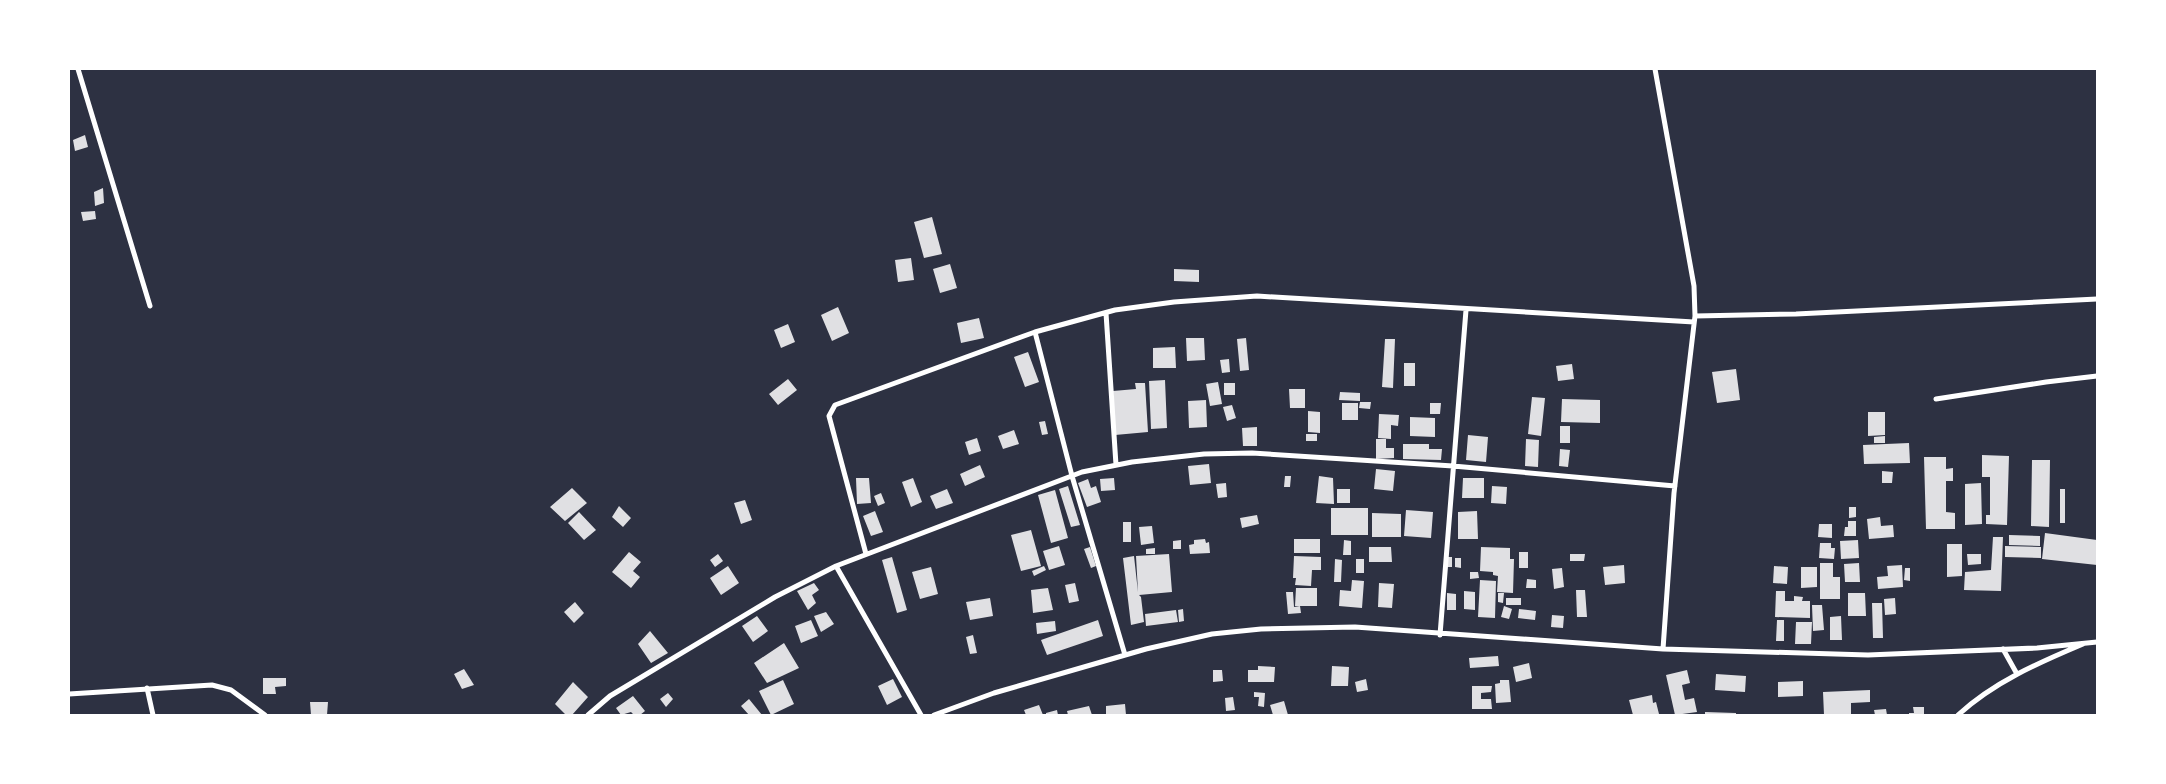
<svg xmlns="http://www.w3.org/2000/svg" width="2166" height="784" font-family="'Nunito Sans',sans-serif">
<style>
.building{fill:#e0e0e3}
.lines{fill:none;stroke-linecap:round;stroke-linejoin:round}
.minor{stroke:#fff;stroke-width:5}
</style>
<rect width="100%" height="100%" fill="#2d3142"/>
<path class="building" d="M85,135L88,147L75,151L73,140Z
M103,188L104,203L95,206L94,192Z
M95,211L96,219L83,221L81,212Z
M932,217L942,254L924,258L914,222Z
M911,258L914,280L898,282L895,260Z
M950,264L957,288L940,293L933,269Z
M1174,269L1199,270V282L1174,281Z
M838,307L849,333L832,341L821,315Z
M979,318L984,338L961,343L957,323Z
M788,324L795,342L781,348L774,330Z
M1186,338H1204L1205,360L1187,361Z
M1246,338L1249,370L1240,371L1237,339Z
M1385,339H1395L1393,388L1382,387Z
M1175,347L1176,368H1153V348Z
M1028,352L1039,382L1025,387L1014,357Z
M1229,359L1230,372L1222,373L1220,360Z
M1404,363H1415V386H1404Z
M1572,364L1574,379L1558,381L1556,366Z
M1736,369L1740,400L1717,403L1712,372Z
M788,379L797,390L778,405L769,394Z
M1165,380L1167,428L1151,429L1149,381Z
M1218,382L1222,404L1210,406L1206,384Z
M1135,383H1145L1148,432L1115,435L1113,391L1136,389Z
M1224,383H1235V395H1224Z
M1289,389H1305V408H1290Z
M1340,392L1360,393V401L1339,400Z
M1532,397L1545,398L1541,436L1528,434Z
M1562,399L1600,400V423L1561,422Z
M1206,400L1207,427L1189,428L1188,401Z
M1360,402H1371L1370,409L1359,408Z
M1342,403H1358V420H1342Z
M1430,403H1441L1440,414H1430Z
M1232,405L1236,418L1227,421L1223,407Z
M1308,411L1320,412V433L1308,432Z
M1868,412H1885V435L1868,436Z
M1379,414L1399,415L1398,426L1391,425V439L1378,438Z
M1410,417L1435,418V437L1410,436Z
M1045,421L1048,434L1042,435L1039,422Z
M1560,426H1570V443H1560Z
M1257,427V446H1243L1242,428Z
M1014,430L1019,444L1003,449L998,436Z
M1306,434H1317V441H1306Z
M1468,435L1488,437L1486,462L1466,460Z
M1885,436V443H1874V437Z
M977,438L981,451L969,455L965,442Z
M1376,439H1386V448H1394V458L1376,459Z
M1526,439L1539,440L1538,467L1525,466Z
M1909,443L1910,463L1864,464L1863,445Z
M1403,444H1429V449H1442L1441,460L1403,459Z
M1560,449L1570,450L1568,467L1559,466Z
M1982,455L2009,456L2007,525L1986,524V515H1990V477H1982Z
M1924,457H1946V469L1953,468V481H1946V512L1955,513V529H1926Z
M2032,460H2050L2049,527L2031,526Z
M1209,464L1211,483L1190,485L1188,466Z
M980,465L985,477L965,486L960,474Z
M1376,469L1395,471L1393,491L1374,489Z
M1882,471L1893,472L1892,483H1882Z
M1285,476H1291L1290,487H1284Z
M1319,476L1333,478L1334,504L1316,503Z
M856,478H869L871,503L857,504Z
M913,478L922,502L911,507L902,482Z
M1114,478L1115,490L1101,491L1100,479Z
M1463,478H1484V498H1462Z
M1088,479L1091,488L1096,486L1101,502L1087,507L1078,483Z
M1226,483L1227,497L1218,498L1216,484Z
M1981,483L1982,524L1965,525V484Z
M1068,486L1080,525L1071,527L1059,489Z
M1492,486L1507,487L1506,504L1491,503Z
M572,488L587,503L565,521L550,507Z
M947,489L953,503L936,509L930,496Z
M1337,489H1350V503H1337Z
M2060,489H2065V523H2060Z
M1055,490L1068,538L1051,543L1038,495Z
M881,493L885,503L878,506L874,496Z
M745,500L752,520L741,524L734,503Z
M619,506L631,518L623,527L612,517Z
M1849,507H1856V517L1849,518Z
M1331,508H1368V535H1331Z
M1406,510L1433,512L1431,538L1404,536Z
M875,511L883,532L871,536L863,516Z
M1477,511L1478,539H1458V512Z
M579,512L596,530L584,540L568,523Z
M1372,513L1401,514V537H1372Z
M1257,515L1259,524L1242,528L1240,518Z
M1880,517L1881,526L1893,525L1894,537L1869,539L1867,519Z
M1848,521H1856V536H1844L1845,527H1848Z
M1123,522H1131V542H1123Z
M1819,524H1832V538L1818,537Z
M1152,526L1154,543L1141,545L1139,527Z
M1031,530L1041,566L1021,571L1011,535Z
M2045,533L2097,540V565L2042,559Z
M2009,535L2040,536V546L2009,545Z
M1993,537H2003L2001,591L1964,590L1965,572L1991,570Z
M1205,539L1206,543L1209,542L1210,553L1190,554L1189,545L1194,544V540Z
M1294,539H1320V553H1294Z
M1181,540V549H1173V541Z
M1344,540L1351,541V555H1343Z
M1858,540L1859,558L1841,559L1840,541Z
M1820,543H1831V548H1835L1834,559L1819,558Z
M1947,544H1962V576L1947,577Z
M1059,546L1065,565L1049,570L1043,551Z
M2005,546L2041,547V558L2005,557Z
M1090,547L1096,566L1091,568L1084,549Z
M1369,547H1391L1392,562H1369Z
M1481,547L1510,548V559H1514L1513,593L1497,592L1498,576L1493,575V572L1480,571Z
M1155,548V554H1146V549Z
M629,552L641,562L633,571L640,577L631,588L612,572Z
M1519,552H1528V568H1519Z
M718,554L723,561L715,567L710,560Z
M1169,554L1172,592L1139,595L1141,597L1144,622L1131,625L1123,558L1134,556L1138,592L1136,556Z
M1570,554H1585L1584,561H1570Z
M1967,554H1981V564L1968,565Z
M1294,556L1321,557V570H1312L1311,586L1295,585L1296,578H1293Z
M892,557L907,610L897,613L882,560Z
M1448,557H1452V567H1447Z
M1455,558H1461V568L1455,567Z
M1335,559L1342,560L1341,582H1334Z
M1356,559H1364V573H1356Z
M1820,563H1833V577H1840V599H1820Z
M1859,563L1860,582H1845L1844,564Z
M1624,565L1625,583L1605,585L1603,567Z
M1902,565L1903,587L1878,589L1877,577L1888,576L1887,566Z
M728,566L739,583L721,595L710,578Z
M1044,566L1046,570L1034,576L1032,571Z
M1774,566L1788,567L1787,584L1773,583Z
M931,567L938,594L920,599L912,572Z
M1801,567H1817V587L1801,588Z
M1562,568L1564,587L1554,589L1552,569Z
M1905,568H1910V581L1904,580Z
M1470,572H1478L1479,578L1470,579Z
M1527,579L1536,580V588H1526Z
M1352,580L1364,581L1362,608L1339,606L1340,590L1351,591Z
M1480,580L1496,581L1495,618L1478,617Z
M814,583L819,590L812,595L816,603L808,610L797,591Z
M1075,583L1079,601L1069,603L1065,585Z
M1379,583L1394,584L1392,608L1378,607Z
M1048,588L1053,610L1033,613L1031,590Z
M1296,588H1317V606H1295Z
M1576,590H1585L1587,617H1577Z
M1464,591L1475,592V610L1464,609Z
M1776,591H1785V601H1794V596L1803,597L1802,601H1810V618L1775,617Z
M1286,592H1293L1294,607L1300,606L1301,613L1288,614Z
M1447,593L1456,594V610H1447Z
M1498,593H1504L1503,603L1498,602Z
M1848,593H1865L1866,616H1848Z
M990,598L993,616L970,620L966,602Z
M1506,598H1521V605H1506Z
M1895,598L1896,614L1885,615L1884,599Z
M575,602L584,613L574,623L564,612Z
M1872,603H1882L1883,638H1873Z
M1812,605H1822L1824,630L1813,631Z
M1504,606L1512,609L1509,619L1501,617Z
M1183,609L1184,621L1179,622L1178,610Z
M1519,609L1536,611L1535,620L1518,618Z
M1176,610L1178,622L1146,626L1145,614Z
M826,612L834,624L821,632L814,616Z
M1552,615L1564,616L1563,628L1551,627Z
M757,616L768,631L753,642L742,626Z
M1841,616L1842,640H1830V617Z
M811,620L818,636L801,643L795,626Z
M1098,620L1103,636L1047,655L1041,640Z
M1777,620H1784V641H1776Z
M1055,621L1056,631L1037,634L1036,623Z
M1796,622H1812L1811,644H1795Z
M650,631L668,653L651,663L638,644Z
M973,635L977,653L970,654L966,637Z
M784,643L799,668L767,683L754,663Z
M1498,656L1499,666L1470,668L1469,658Z
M1529,663L1532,678L1516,682L1513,667Z
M1258,666L1275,667L1274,682H1248V670H1258Z
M1332,666L1349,667L1348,686H1331Z
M464,669L474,685L462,689L454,674Z
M1213,670H1222L1223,681L1213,682Z
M1687,670L1690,683L1682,685L1685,700L1694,698L1697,712L1675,715L1666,675Z
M1716,674L1746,676L1745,692L1715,690Z
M263,678H286V686L275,687L276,694H263Z
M893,679L902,697L887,705L878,686Z
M1366,679L1368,690L1357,692L1355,682Z
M783,680L794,704L771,715L759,691Z
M1500,680H1509L1511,702L1496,703L1495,684L1500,683Z
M1803,681V696L1778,697V682Z
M573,682L588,697L572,715H566L555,704Z
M1472,686H1492L1491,692L1481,693V699H1491L1492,709H1472Z
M1870,690V702L1851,703V715H1824L1823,692Z
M1254,692L1265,693L1264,707L1258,706L1259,697H1254Z
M668,693L673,699L666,707L660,699Z
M1652,695L1653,703L1656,702L1659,714L1633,715L1629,700Z
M633,696L645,711L640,715H634L631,712L621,715L616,708Z
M1233,697L1235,710L1226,711L1225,698Z
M749,699L762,715H749L741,706Z
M1284,701L1288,715H1273L1270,705Z
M310,702H328L327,715H311Z
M1125,704L1126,715H1106V706Z
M1039,705L1043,715H1026L1024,710Z
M1089,706L1092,715H1068L1067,711Z
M1913,707H1924V715H1909V713H1914Z
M1886,709L1887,715H1875L1874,710Z
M1057,710L1058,715H1046V713Z
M1705,712L1736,713V715H1705Z"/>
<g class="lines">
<path class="minor" d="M78,69L150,306
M1655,69L1694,286L1695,316L1674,493L1663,649
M1106,313L1116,465
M1695,316L1796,314L2097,299
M1035,332L1072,476L1125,655
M1936,399L2046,382L2097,376
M866,554L829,416L835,405L1035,332L1115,310L1174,302L1257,296L1694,322
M836,566L921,715
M1440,635L1466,310
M2003,649L2017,674
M147,688L153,715
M69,694L212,685L231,690L265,715
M588,715L610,696L775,597L836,566L1082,472L1132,462L1204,454L1252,453L1453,466L1675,486
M934,715L994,693L1146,649L1212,634L1261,629L1355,627L1663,649L1868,655L2037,648L2097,642
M1958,715C1994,682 2038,663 2083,644"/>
</g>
<rect width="2166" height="784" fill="none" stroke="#ffffff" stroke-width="140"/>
</svg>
